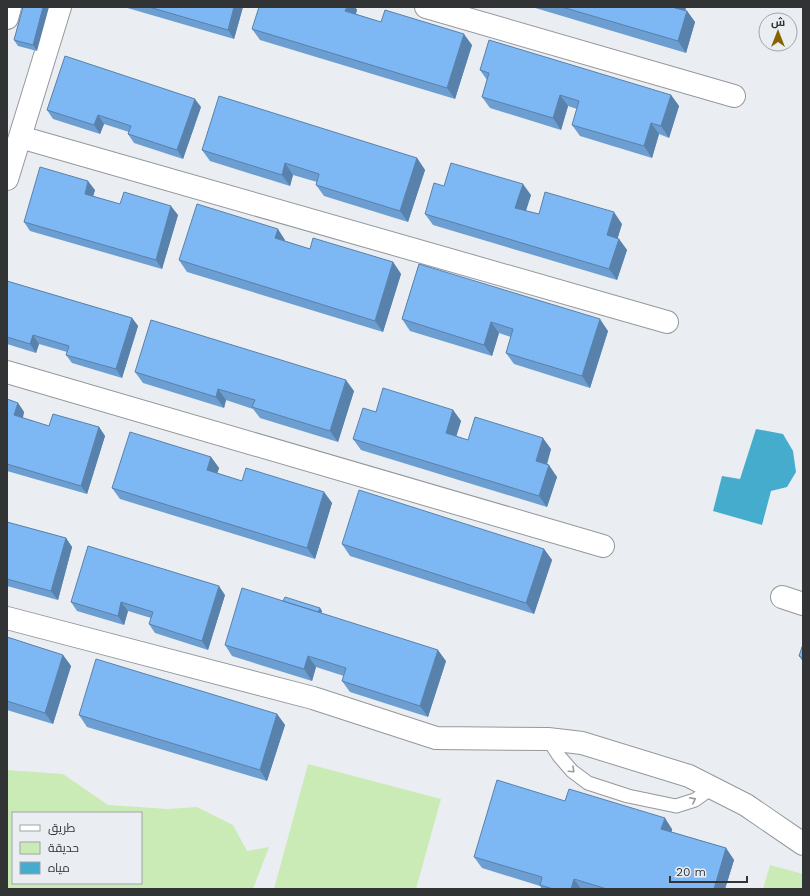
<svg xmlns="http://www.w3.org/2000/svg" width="810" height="896" font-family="'Work Sans',Cairo,sans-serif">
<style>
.green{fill:#caebb6;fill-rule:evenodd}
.water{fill:#45acce}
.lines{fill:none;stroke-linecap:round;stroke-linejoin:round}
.lane-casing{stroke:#94989c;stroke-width:15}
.street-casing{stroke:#94989c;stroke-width:24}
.lane{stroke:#fff;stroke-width:13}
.street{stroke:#fff;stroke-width:22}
.wall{fill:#6c9ed2}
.shaded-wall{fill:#5881ab}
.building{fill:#7db8f4;stroke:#5881ab}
.oneway{stroke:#98999a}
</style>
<rect width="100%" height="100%" fill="#eaeef2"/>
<path class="green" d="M308,764L441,799L416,889H274Z
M7,770L63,774L108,805L168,809L197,807L233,825L247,851L269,847L253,889H7ZM13,813H141V883H13Z
M770,865L803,874V889H763Z"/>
<path class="water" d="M756,429L783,434L793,451L796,472L787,487L771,491L762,525L713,511L722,476L740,479Z"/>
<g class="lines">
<defs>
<path id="lane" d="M548,739L559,756L572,771L588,783L628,796L676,806L695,800L713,787"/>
<path id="street" d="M426,7L734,96
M7,18L10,7
M20,137L667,322
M7,179L60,7
M7,372L603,546
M782,597L803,604
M7,618L313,698L436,738L548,739L582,743L689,776L746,805L803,844"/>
</defs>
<use href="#lane" class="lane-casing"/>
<use href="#street" class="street-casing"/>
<use href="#lane" class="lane"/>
<use href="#street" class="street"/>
</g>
<path class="wall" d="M23,7L37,51L18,46L14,40Z
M124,7H243L234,39Z
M259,7H355L357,10L356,14L381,22L472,45L455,99L260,40L252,29Z
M532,7H686L685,11H687L695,22L686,53Z
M480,70L671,95L679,106L669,138L659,134L652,158L580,136L572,125L577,109L568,106L561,130L490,108L482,97L487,80Z
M201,107L183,159L134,143L128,134L129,132L104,124L100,134L53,119L47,110Z
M202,150L417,158L425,170L408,222L324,196L316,185L317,182L293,175L290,186L210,161Z
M444,186L531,195L526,211L539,214L622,224L617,239H619L627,250L617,280L433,225L425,214Z
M95,190L93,196L120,204L178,215L162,269L30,231L24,222Z
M285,240V241L310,249L393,262L401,274L383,332L187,272L179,260Z
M419,264L608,331L590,388L514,364L506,353L511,337L499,333L492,356L410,331L402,319Z
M7,281L132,318L138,326L122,378L72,363L66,355L67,352L39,344L36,353L7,344Z
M135,372L354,391L338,442L260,418L253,409L226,400L224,408L143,383Z
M7,399L18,403L24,412L23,418L49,426L99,427L105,436L87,494L7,471Z
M453,410L461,421L456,436L468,440L551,449L547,465L557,477L547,507L361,450L353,439L376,412Z
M211,457L219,468L217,473L242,481L324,492L332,503L315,559L120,499L112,488Z
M7,522L66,538L72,547L58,600L7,586Z
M342,544L544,549L552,560L534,614L350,556Z
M225,595L208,650L155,633L149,624L151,618L128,611L124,625L77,611L71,602Z
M283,601L320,608L322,611L321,613L446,661L428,717L350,692L342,681L344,676L316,667L312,681L232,656L225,645Z
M7,637L63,655L71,666L53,724L7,710Z
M803,644V662L799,656Z
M277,714L285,725L267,781L87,727L79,715Z
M565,801L672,829V832L726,848L734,860L725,889H542L540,886L482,868L474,857Z"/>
<path class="shaded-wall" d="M43,7H49L37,51L33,45Z
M234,7H243L234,39L228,30Z
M347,7H355L357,10L353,22L345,11Z
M675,7H686L683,19L675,8Z
M687,11L695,22L686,53L678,41Z
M464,34L472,45L455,99L447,88Z
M560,95L568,106L561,130L553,118Z
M671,95L679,106L669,138L661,126Z
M195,99L201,107L183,159L177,150Z
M98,115L104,124L100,134L94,125Z
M651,123L659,134L652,158L644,146Z
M417,158L425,170L408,222L400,211Z
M285,163L293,175L290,186L282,175Z
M88,181L95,190L91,203L85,194Z
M523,184L531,195L523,219L515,208Z
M171,206L178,215L162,269L156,260Z
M614,212L622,224L615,247L607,235Z
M278,229L285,240L283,250L275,238Z
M619,239L627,250L617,280L609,269Z
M393,262L401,274L383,332L375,321Z
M132,318L138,326L122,378L116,369Z
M600,319L608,331L590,388L582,376Z
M491,322L499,333L492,356L484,345Z
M33,335L39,344L36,353L30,344Z
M346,380L354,391L338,442L330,431Z
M218,389L226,400L224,408L216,397Z
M18,403L24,412L21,424L14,415Z
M453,410L461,421L454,444L446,433Z
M99,427L105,436L87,494L81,486Z
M543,438L551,449L544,473L536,461Z
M211,457L219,468L215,481L207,470Z
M549,465L557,477L547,507L539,496Z
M324,492L332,503L315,559L307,548Z
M66,538L72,547L58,600L51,591Z
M544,549L552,560L534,614L526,603Z
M219,586L225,595L208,650L202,641Z
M121,602L128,611L124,625L118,616Z
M320,608L322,611L319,621L317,618Z
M438,650L446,661L428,717L420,706Z
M63,655L71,666L53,724L45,713Z
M308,656L316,667L312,681L304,669Z
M277,714L285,725L267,781L260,770Z
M665,818L672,829L669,840L661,829Z
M726,848L734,860L725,889H714Z
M574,879L581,889H571Z"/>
<path class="building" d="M23,7H43L33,45L14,40Z
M149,7H234L228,30Z
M259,7H347L345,11L381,22L385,10L464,34L447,88L252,29Z
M562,7H675V8L687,11L678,41Z
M489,40L671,95L661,126L651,123L644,146L572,125L579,101L560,95L553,118L482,97L489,73L480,70Z
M65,56L195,99L177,150L128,134L131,126L98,115L94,125L47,110Z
M219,96L417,158L400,211L316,185L319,174L285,163L282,175L202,150Z
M451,163L523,184L515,208L539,214L545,192L614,212L607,235L619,239L609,269L425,214L434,183L444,186Z
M40,167L88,181L85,194L120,204L124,192L171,206L156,260L24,222Z
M197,204L278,229L275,238L310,249L313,238L393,262L375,321L179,260Z
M419,264L600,319L582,376L506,353L513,329L491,322L484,345L402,319Z
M7,281L132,318L116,369L66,355L69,346L33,335L30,344L7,337Z
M151,320L346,380L330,431L252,407L255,400L218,389L216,397L135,372Z
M383,388L453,410L446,433L468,440L475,417L543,438L536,461L549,465L539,496L353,439L363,408L376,412Z
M7,399L18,403L14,415L49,426L53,414L99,427L81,486L7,464Z
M130,432L211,457L207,470L242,481L246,468L324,492L307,548L112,488Z
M359,490L544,549L526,603L342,544Z
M7,522L66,538L51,591L7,579Z
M88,546L219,586L202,641L149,624L153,612L121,602L118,616L71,602Z
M242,588L438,650L420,706L342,681L346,668L308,656L304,669L225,645Z
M285,597L320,608L318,612L283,601Z
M7,637L63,655L45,713L7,701Z
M803,644V658L799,656Z
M96,659L277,714L260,770L79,715Z
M497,780L565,801L569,789L665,818L661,829L726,848L714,889H607L574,879L571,889H553L540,885L542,877L474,857Z"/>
<defs><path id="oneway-chevron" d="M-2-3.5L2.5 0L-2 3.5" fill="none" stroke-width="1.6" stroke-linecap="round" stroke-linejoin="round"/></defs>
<g class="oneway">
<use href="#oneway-chevron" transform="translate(572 770) rotate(43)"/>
<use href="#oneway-chevron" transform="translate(693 800) rotate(-26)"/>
</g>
<rect width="810" height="896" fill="none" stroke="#323335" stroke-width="16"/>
<rect x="12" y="812" width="130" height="72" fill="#eaeef2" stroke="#a0a3a6"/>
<rect x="20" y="825" width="20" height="6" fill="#ffffff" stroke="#a0a3a6"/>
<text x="48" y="832" font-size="12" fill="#323335">طريق</text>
<rect x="20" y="842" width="20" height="12" fill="#caebb6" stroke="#a0a3a6"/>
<text x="48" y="852" font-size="12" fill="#323335">حديقة</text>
<rect x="20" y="862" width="20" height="12" fill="#45acce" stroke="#a0a3a6"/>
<text x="48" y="872" font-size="12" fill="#323335">مياه</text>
<g transform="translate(778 32)"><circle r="19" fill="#eaeef2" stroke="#a0a3a6"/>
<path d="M0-3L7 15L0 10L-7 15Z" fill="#876400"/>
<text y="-6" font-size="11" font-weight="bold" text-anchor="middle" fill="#323335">ش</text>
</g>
<path d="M670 876v6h77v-6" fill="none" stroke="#323335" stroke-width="2"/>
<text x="676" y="876" font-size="12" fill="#323335" stroke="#eaeef2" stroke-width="3" paint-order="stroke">20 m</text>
</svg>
